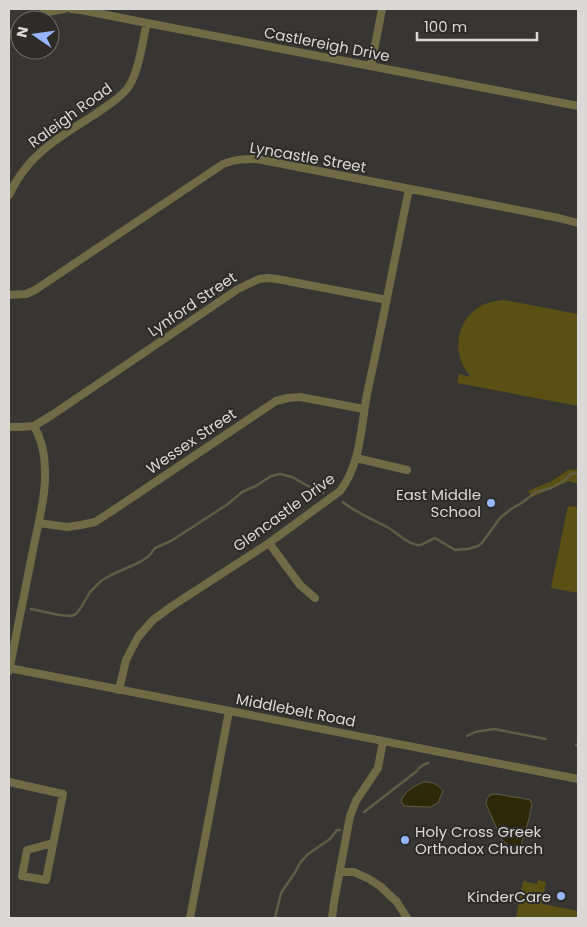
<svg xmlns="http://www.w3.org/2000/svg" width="587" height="927" font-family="Poppins,sans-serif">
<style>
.green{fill:#5a5013}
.water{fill:#2d2807;stroke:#615d45}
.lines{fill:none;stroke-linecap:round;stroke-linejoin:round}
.stream{stroke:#615d45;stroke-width:2.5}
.minor{stroke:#716b45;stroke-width:8}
.poi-dot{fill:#97b6fd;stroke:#2d2c29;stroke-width:2}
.labels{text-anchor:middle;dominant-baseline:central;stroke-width:4;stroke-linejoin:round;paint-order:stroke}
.street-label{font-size:15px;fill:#dad9d7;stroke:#2d2c29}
.poi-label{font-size:15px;fill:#dad9d7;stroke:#2d2c29;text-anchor:end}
</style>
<rect width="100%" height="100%" fill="#373633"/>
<path class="green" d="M504,300L578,314V406L457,383L459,374L471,377C453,358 454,326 475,310C483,303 494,301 504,300Z
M578,469V484L569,481L532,497L528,491L552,481L568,470Z
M568,506L578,507V593L551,588Z
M538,880L546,882L542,904L578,911V918H516L523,881L537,884Z"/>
<path class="water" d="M424,782C433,782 438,784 443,791L438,803L430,807H427L404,806L401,801C405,791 414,786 424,782Z
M496,794L526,799L530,800L532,804L529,819L521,845L517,849L510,847L502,840L486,804L487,799L490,795Z"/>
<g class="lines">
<path class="stream" d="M343,502C356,513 372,519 387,527C397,532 405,543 417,545C423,546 429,540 435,538L455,550L468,549L478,546L482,543L500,518L511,509L523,502L536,492L551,488L564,481L571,474L578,473
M31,609L59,615L71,616L76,614L82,606L90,592L101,581L111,575L140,562L149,556L155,548L171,541L228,504L242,492L256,486L271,476L280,474L292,477L317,491L323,493
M467,736L475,732L494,729L546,739
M576,745L578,746
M418,769L423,765L428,763
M364,812L417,771
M275,918L281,893L294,874L300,863L308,854L330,839L337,830H340"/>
<path class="minor" d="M71,9L81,10L147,23L578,106
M32,20L43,13L64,9
M9,35L20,28
M371,66L382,9
M9,195C27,155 58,138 94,115C105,107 118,100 127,89C139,74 142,42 147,23
M9,295L26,294L35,290L223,164C235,159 244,159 257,159L559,218L578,223
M9,427H20L34,426L52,415L238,289L259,279L268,278L277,279L387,300
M356,458L407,470
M39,523L67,527L81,525L95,522L109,513L276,401L288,398L300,397L364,409
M269,543L300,585L315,598
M9,668L578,779
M9,671C17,631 25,590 33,550C38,524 46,496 45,470C45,454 42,440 34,426
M119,690L126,660L138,637L153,620L172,606L269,543L340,491C361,464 361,426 367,394C382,326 395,257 409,189
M9,782L63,794L46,880L22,876L27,850L53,843
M340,872H354L369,879L380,886L397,902L407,918
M190,918L229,711
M332,918L334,902L350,816L356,801L378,768L383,741"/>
</g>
<g class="poi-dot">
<circle cx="491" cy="503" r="5"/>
<circle cx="405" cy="840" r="5"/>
<circle cx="561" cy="896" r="5"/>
</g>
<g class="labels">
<g class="street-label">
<text transform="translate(327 44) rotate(11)">Castlereigh Drive</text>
<text transform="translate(70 115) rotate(-36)">Raleigh Road</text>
<text transform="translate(308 157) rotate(10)">Lyncastle Street</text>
<text transform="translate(192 304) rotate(-34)">Lynford Street</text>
<text transform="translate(191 441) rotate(-34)">Wessex Street</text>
<text transform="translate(284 512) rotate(-36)">Glencastle Drive</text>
<text transform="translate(296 710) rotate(11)">Middlebelt Road</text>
</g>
<g class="poi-label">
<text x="481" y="494">East Middle<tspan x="481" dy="17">School</tspan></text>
<text x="415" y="831" text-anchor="start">Holy Cross Greek<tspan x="415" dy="17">Orthodox Church</tspan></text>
<text x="551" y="896">KinderCare</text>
</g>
</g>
<rect width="587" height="927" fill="none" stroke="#dad9d7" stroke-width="20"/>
<g transform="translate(35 35) rotate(283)"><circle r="24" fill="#2d2c29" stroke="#72716f"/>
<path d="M0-4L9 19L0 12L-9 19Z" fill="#97b6fd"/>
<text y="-8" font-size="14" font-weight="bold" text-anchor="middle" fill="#dad9d7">N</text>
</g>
<path d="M417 32v8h120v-8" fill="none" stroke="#dad9d7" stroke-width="2.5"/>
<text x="424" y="32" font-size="15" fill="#dad9d7" stroke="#2d2c29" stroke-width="4" paint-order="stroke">100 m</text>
</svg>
